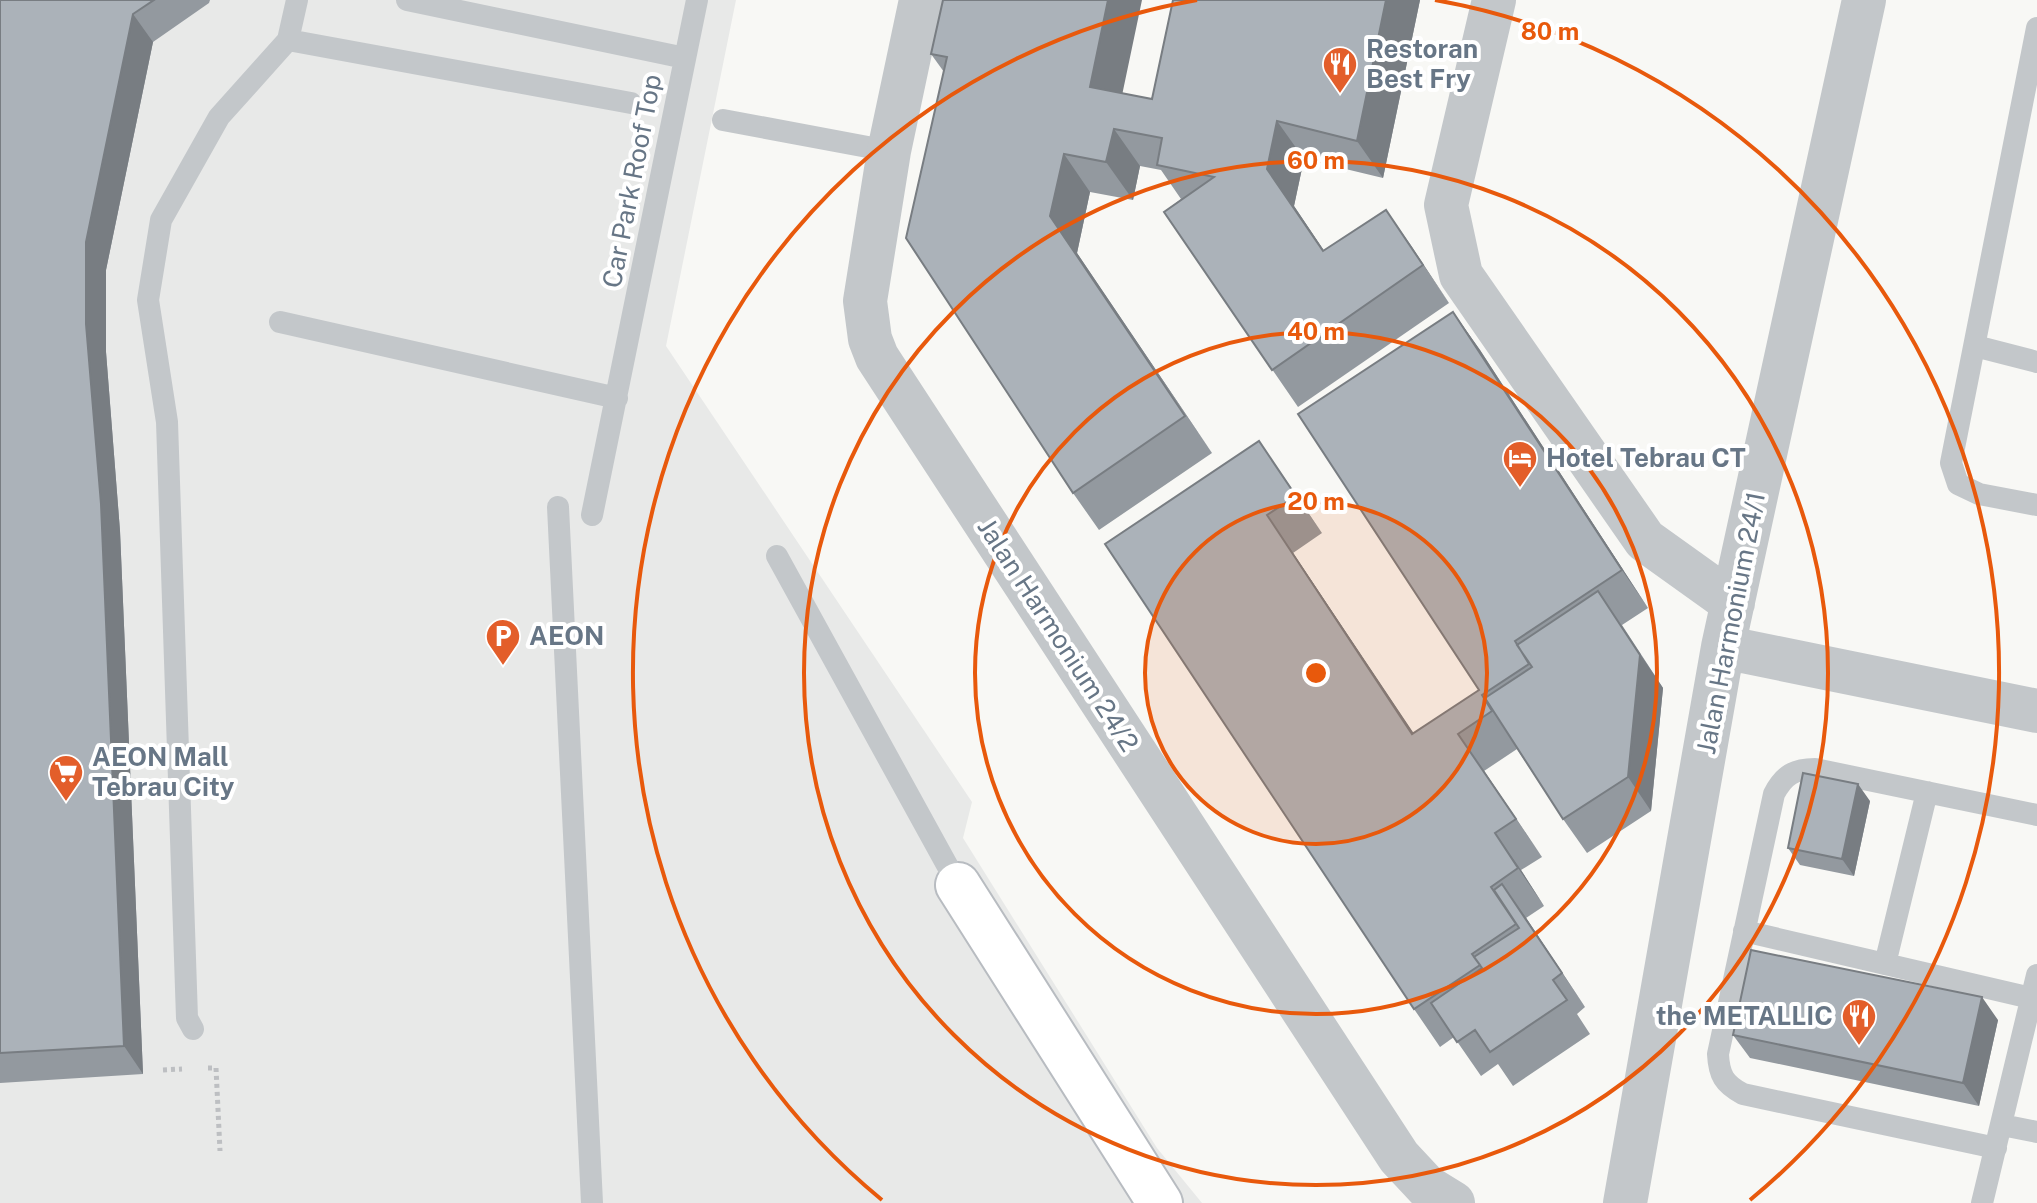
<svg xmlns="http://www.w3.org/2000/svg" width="2037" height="1203" viewBox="0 0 2037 1203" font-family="'Public Sans',sans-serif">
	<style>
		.built { fill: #e8e9e8 }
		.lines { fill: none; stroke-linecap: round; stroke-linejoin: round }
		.secondary-casing { stroke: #b8bcc1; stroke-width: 48 }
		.path { stroke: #bdbfc2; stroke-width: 5; stroke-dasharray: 4 4; stroke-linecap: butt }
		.service { stroke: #c3c7ca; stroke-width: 22 }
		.minor { stroke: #c3c7ca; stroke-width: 44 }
		.secondary { stroke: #fff; stroke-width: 44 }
		.wall { fill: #93999f }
		.shaded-wall { fill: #787d82 }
		.building { fill: #abb2b9; stroke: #787d82; stroke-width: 2 }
		.ring { fill: none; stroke: #e8590c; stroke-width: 4 }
		.labels { text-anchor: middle; stroke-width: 8; stroke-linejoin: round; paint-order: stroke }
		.poi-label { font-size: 26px; font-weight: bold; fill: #677686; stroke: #fff; text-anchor: start }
		.street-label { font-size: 26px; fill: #677686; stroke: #fff }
		.centre { fill: #e8590c; stroke: #fff; stroke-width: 4 }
		.ring-label { font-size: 24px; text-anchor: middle; font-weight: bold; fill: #e8590c; stroke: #fff; stroke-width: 8; stroke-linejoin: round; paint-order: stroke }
	</style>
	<rect width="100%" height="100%" fill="#f8f8f5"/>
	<path class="built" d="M0,0H736L666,346L972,802L963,838L1157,1148L1202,1203H0Z"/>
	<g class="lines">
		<g class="secondary-casing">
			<path id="secondary" d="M958,885L1160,1203"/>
		</g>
		<path class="path" d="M208,1068H216L220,1151
			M163,1070L182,1069"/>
		<path class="service" d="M407,0L685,58
			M2037,28L1951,463L1958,484L1979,494L2037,505
			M288,40L631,103
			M723,120L889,151
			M280,322L617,398
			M1975,346L2037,362
			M558,507L592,1203
			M592,515L697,0
			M777,556L958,885
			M1744,931L2031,998
			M1885,964L1927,792
			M193,1029L187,1018L167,422L148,300L161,220L219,117L288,40L297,0
			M2002,1125L2037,1132
			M1996,1148L1743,1094C1724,1084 1719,1075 1718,1054L1774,794C1784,775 1794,769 1815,769L2037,815
			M1982,1203L2037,975"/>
		<path class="minor" d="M921,0L889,151L865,301L870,339L877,357L1399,1157L1427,1187L1453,1203
			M1494,0L1446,205L1461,275L1645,540L1733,603
			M1723,647L2037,711
			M1625,1203L1723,647L1864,0"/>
		<use href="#secondary" class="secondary"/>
	</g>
	<path class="wall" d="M0,0H210L209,3L153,42L106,270V352L120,531L143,1074L0,1083Z
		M1173,0H1420L1383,178L1304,159L1294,206L1324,251L1386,210L1449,303L1298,407L1164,212L1181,199L1161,170L1140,166L1133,200L1090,192L1077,253L1212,453L1099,530L1073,493L944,72L931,54L1152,99Z
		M1453,312L1480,350L1648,608L1622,625L1663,688L1651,811L1587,853L1563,819L1517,749L1484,771L1542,857L1521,870L1544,906L1526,918L1585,1007L1577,1014L1590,1034L1513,1086L1498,1064L1481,1076L1454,1037L1440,1047L1414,1009L1105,544L1259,441L1322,533L1293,553L1413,733L1479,690Z
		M1870,801L1854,876L1800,865L1788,848Z
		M1998,1020L1979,1106L1750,1058L1733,1035Z"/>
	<path class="shaded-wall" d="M1108,0H1142L1116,124L1090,87Z
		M1386,0H1420L1383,178L1357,141Z
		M133,14L153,42L106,270V352L120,531L143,1074L124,1046L86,324V242Z
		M1277,121L1304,159L1294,206L1350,289L1267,169Z
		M1114,129L1140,166L1133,200L1106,162Z
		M1064,154L1090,192L1077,253L1212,453L1050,216Z
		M1386,210L1412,247L1449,303L1423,265Z
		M1453,312L1480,350L1648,608L1622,570Z
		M1259,441L1285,479L1322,533L1296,496Z
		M1267,515L1293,553L1439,771L1412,734Z
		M1598,591L1663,688L1651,811L1628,777Z
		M1458,734L1484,771L1542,857L1516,819Z
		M1858,784L1870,801L1854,876L1842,859Z
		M1495,833L1521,870L1544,906L1518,868Z
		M1502,884L1526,918L1585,1007L1562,973Z
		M1982,997L1998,1020L1979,1106L1963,1083Z"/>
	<path class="building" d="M0,0H154L133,14L86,242V324L101,504L124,1046L0,1053Z
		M943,0H1108L1090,87L1152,99L1173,0H1386L1357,141L1277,121L1267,169L1323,251L1386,210L1423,265L1272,370L1164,212L1214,177L1157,165L1162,138L1114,129L1106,162L1064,154L1050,216L1185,416L1073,493L906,238L947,57L931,54Z
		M1453,312L1622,570L1515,641L1529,664L1482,695L1492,711L1458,734L1516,819L1495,833L1518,868L1491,887L1516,924L1472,954L1480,965L1414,1009L1105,544L1259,441L1296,496L1267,515L1412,734L1479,690L1298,414Z
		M1598,591L1640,655L1628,777L1563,819L1485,698L1532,667L1517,645Z
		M1803,773L1858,784L1842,859L1788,848Z
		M1502,884L1562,973L1553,980L1567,1000L1490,1052L1475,1030L1457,1042L1431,1003L1482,968L1474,957L1519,928L1494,890Z
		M1751,950L1982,997L1963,1083L1733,1035Z"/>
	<circle cx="1316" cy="673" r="171" fill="#e8590c" fill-opacity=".12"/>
	<g class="ring">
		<circle cx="1316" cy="673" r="171"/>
		<circle cx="1316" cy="673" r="341"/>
		<circle cx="1316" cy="673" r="512"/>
		<path d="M882 1200A683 683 0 0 1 1197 0M1435 0A683 683 0 0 1 1750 1200"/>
	</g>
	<defs>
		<g id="restaurant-pin" transform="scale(1.8)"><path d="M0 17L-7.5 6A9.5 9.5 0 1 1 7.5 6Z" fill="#e35e2a" stroke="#fff"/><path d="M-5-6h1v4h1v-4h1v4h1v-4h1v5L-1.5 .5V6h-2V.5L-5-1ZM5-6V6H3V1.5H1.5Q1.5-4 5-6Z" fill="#fff"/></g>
		<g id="hotel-pin" transform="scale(1.8)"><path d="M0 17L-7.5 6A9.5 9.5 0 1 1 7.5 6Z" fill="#e35e2a" stroke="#fff"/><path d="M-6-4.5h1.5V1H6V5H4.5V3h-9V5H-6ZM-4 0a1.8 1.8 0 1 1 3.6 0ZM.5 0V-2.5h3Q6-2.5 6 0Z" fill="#fff"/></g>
		<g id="parking-pin" transform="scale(1.8)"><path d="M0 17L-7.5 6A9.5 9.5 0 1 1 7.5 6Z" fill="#e35e2a" stroke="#fff"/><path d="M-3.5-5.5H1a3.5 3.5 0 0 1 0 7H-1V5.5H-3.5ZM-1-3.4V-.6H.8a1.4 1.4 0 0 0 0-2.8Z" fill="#fff"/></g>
		<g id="supermarket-pin" transform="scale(1.8)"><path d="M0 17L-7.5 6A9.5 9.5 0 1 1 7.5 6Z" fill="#e35e2a" stroke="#fff"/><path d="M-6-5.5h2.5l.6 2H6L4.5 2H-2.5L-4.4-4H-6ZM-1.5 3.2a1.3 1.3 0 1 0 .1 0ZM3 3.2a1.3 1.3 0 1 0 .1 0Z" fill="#fff"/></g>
	</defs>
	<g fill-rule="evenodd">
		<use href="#restaurant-pin" x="1340" y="64"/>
		<use href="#hotel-pin" x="1520" y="458"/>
		<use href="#parking-pin" x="503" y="636"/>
		<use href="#supermarket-pin" x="66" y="772"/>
		<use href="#restaurant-pin" x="1859" y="1016"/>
	</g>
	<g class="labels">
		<g class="poi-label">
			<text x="1366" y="58">Restoran<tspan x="1366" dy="30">Best Fry</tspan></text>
			<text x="1546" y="467">Hotel Tebrau CT</text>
			<text x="529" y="645">AEON</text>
			<text x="92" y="766">AEON Mall<tspan x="92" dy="30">Tebrau City</tspan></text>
			<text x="1833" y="1025" text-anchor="end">the METALLIC</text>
		</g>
		<g class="street-label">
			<text transform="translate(632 181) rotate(-79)" y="9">Car Park Roof Top</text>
			<text transform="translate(1731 623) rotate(-79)" y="9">Jalan Harmonium 24/1</text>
			<text transform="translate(1058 635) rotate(57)" y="9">Jalan Harmonium 24/2</text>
		</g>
	</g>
	<circle cx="1316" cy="673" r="12" class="centre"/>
	<g class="ring-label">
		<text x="1550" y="40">80 m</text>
		<text x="1316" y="169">60 m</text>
		<text x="1316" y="340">40 m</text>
		<text x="1316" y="510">20 m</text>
	</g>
</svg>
